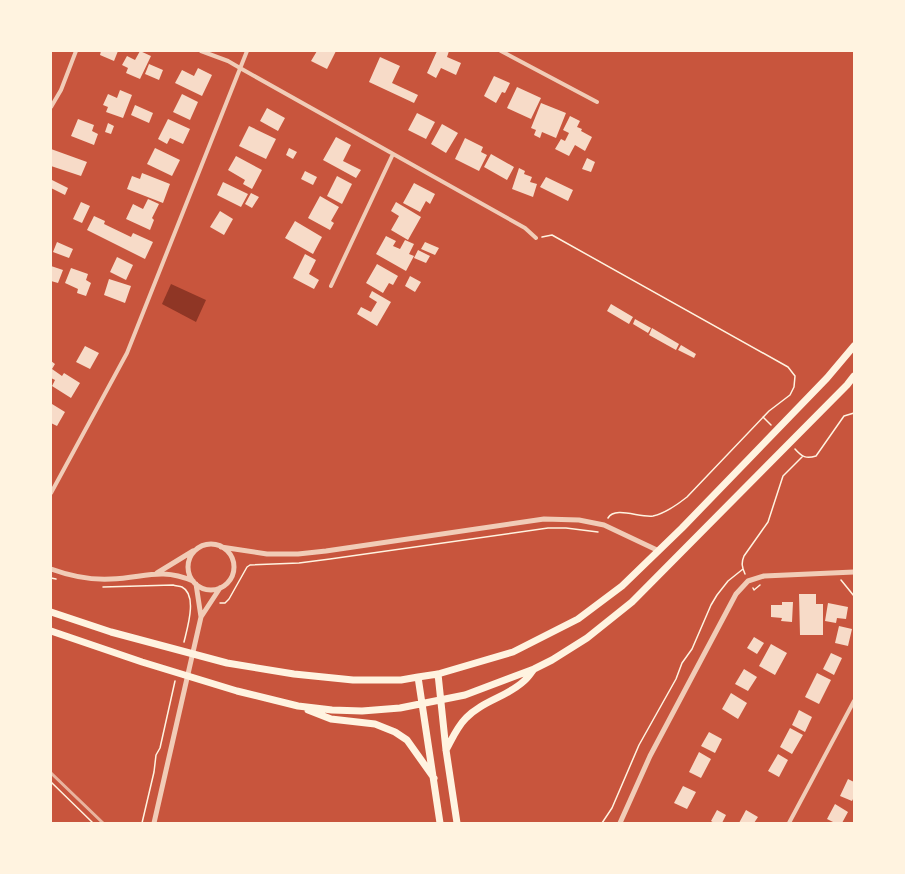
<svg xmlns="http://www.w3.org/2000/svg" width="905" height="874" viewBox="0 0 905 874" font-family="'IBM Plex Sans',sans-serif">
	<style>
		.water { fill: #8f3625 }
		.building { fill: #f7dbc8 }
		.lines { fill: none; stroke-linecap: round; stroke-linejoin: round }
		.path { stroke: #fff3e0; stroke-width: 1.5 }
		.minor { stroke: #f1ccb7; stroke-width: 4 }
		.tertiary { stroke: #f1ccb7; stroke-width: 5 }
		.trunk { stroke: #fff3e0; stroke-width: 7 }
		.rail { stroke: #e9b49f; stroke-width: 3 }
	</style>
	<rect width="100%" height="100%" fill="#c8553d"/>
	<path class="water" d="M171,284L206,300L196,322L162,304Z"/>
	<path class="building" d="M101,51H118L114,61L100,55Z
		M140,51L151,56L140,79L126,73L128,68L122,65L127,56L135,60Z
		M317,51H336L327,69L311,61Z
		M437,51H449L447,57L461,63L456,75L441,68L436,78L427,73Z
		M380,57L400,66L392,83L418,95L414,103L369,82Z
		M149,64L163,70L159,80L145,74Z
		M198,68L212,75L202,96L175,83L182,70L194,76Z
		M494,76L510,83L505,93L502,92L496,103L484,96Z
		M517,87L541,98L531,119L507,108Z
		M120,90L132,95L123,118L106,112L108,107L103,105L108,94L117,98Z
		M182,94L198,102L190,120L173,112Z
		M541,103L566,113L556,138L542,132L540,138L534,135L536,130L531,128Z
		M135,105L153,113L149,123L131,115Z
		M267,108L285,118L278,131L260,121Z
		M417,113L435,122L426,139L408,130Z
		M570,116L580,121L577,127L582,129L581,131L592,137L585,151L575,145L569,156L555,149L561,139L565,141L569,133L563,130Z
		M78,119L94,125L92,131L98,134L94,145L71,136Z
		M168,119L190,129L183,144L170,138L167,144L158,139Z
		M108,123L114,126L111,134L105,132Z
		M442,124L458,133L446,153L431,144Z
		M249,126L276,139L266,159L239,146Z
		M336,137L351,145L343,161L361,170L356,178L323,160Z
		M465,138L483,147L481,152L487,155L479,171L455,159Z
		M155,148L180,160L172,176L147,164Z
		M289,148L297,152L293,159L286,155Z
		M51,149L87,162L81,176L51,166Z
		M491,154L514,167L507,180L484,167Z
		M236,156L262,170L252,189L243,184L245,180L228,170Z
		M587,158L595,162L591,172L582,169Z
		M519,168L525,171L524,174L532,177L530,182L537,184L533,197L512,189Z
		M305,171L317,177L313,185L301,179Z
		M142,173L170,184L163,203L127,189L132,176L140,179Z
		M337,176L352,184L342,204L327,196Z
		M546,177L573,190L568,201L540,187Z
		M52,180L68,188L65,195L51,188Z
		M223,182L248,194L241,207L217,195Z
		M414,183L435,194L430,204L426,201L420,212L403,203Z
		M251,193L259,197L252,208L245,204Z
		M320,196L339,207L331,221L334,223L330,230L308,218Z
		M148,199L159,204L152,218L154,220L150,230L126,219L133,204L143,209Z
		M81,202L90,206L82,223L73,219Z
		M396,202L421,217L408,240L391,230L399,216L391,211Z
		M220,211L233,219L224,235L210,227Z
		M94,216L105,221L104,224L131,237L133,233L153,242L145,259L87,230Z
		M295,221L322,237L313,254L285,238Z
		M386,236L396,241L393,246L400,249L405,240L414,244L409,254L414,256L406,271L376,254Z
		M57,242L73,249L69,258L53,252Z
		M425,242L439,248L435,255L421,249Z
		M418,250L430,256L426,263L414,258Z
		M305,254L316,260L309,274L319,280L314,289L293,278Z
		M117,257L133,265L126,280L110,272Z
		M377,264L398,276L393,285L389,283L383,293L366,283Z
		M51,266L63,270L58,283L51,281Z
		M71,268L88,274L86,280L91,283L86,296L77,293L78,289L65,283Z
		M410,276L421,282L415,292L405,286Z
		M109,279L131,286L125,303L104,295Z
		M372,291L391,302L377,326L357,314L361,307L371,312L377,302L369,297Z
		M611,304L633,317L629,324L607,311Z
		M635,319L651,328L648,333L633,324Z
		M652,328L679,344L676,350L649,335Z
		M681,345L696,354L694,358L678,350Z
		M85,346L99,353L90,369L76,362Z
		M51,361L55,364L52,369L62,376L64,373L80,383L71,398L52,386L55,380L51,378Z
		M52,404L65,412L57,426L51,423Z
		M799,594H816V604H823V635H800Z
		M782,602H793L792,622L781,621L782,618L771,617V605H782Z
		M828,603L848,607L846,619L837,618L836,623L825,621Z
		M839,626L852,629L848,646L835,643Z
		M754,637L764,643L757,654L747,648Z
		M771,644L787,653L775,675L759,666Z
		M831,653L842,658L834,675L823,669Z
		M744,669L757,677L748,691L735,684Z
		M817,673L831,680L819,704L805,697Z
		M731,693L747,703L738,719L722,709Z
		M799,710L812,717L805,732L792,725Z
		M790,728L803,735L792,754L780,747Z
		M709,732L722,739L715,753L701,746Z
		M699,752L711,759L701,778L689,772Z
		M778,754L788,760L779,777L768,771Z
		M848,779L854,782V797L852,801L840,796Z
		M683,786L696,792L687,809L674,803Z
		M835,804L848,812L842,823H835L827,819Z
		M717,810L726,815L722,823H714L711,821Z
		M746,810L758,817L754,823H739Z"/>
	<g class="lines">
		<path class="path" d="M542,237L552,235L788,367L795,376L794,387L790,395L769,411L687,497C677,505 666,513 653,516C640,518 615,506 608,518
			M763,417L771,425
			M795,449C802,457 806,459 816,456L844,416L854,413
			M745,574C742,567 741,563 744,556L768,522L783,476L802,457
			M51,578L56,579
			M841,580L854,596
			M103,587L173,585C175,586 180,586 182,587C198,595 187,629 184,642
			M753,588L754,590L760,585
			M220,603H225L229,599L247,567L250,565L299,563L330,559L548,528H566L598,532
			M51,782L93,823
			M142,823L154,772L156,755L160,748L175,681
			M602,823L612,808L639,745L676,679L682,663L692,649L711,605L717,595L728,581L743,569"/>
		<path class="minor" d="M201,51L228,61L240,68L525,228L536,238
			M501,51L597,102
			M51,107L61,90L76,51
			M331,286L393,154
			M51,493L127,353L247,51
			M789,823L854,701"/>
		<path class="tertiary" d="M188 567a23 23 0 1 1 46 0a23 23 0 1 1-46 0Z
			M221,547L267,554H298L326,551L544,519L579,520L604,525L659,551
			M51,569C70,576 91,580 111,579C144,578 160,567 193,581
			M157,573L193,551
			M196,584L201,617
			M154,823L201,617L220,588
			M620,823L650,756L736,594L748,581L764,576L854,572"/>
		<path class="trunk" d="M51,612L111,632L227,663L294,674L353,680H401L418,677L438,674L513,652L578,619L622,586L682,528L827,378L854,346
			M51,631L142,662L237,691L298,706L332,710L362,711L400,708L465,695L534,669L552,660L587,638L632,602L847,385L854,376
			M438,674L446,750L457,823
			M418,677L440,823
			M308,710L331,719L375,724L395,732L407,740L434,778
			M446,750C452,739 457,727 466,718C482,701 507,697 524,681C528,678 531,673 534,669"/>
		<path class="rail" d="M51,773L103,823"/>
	</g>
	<rect width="905" height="874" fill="none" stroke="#fff3e0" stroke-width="104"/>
</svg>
